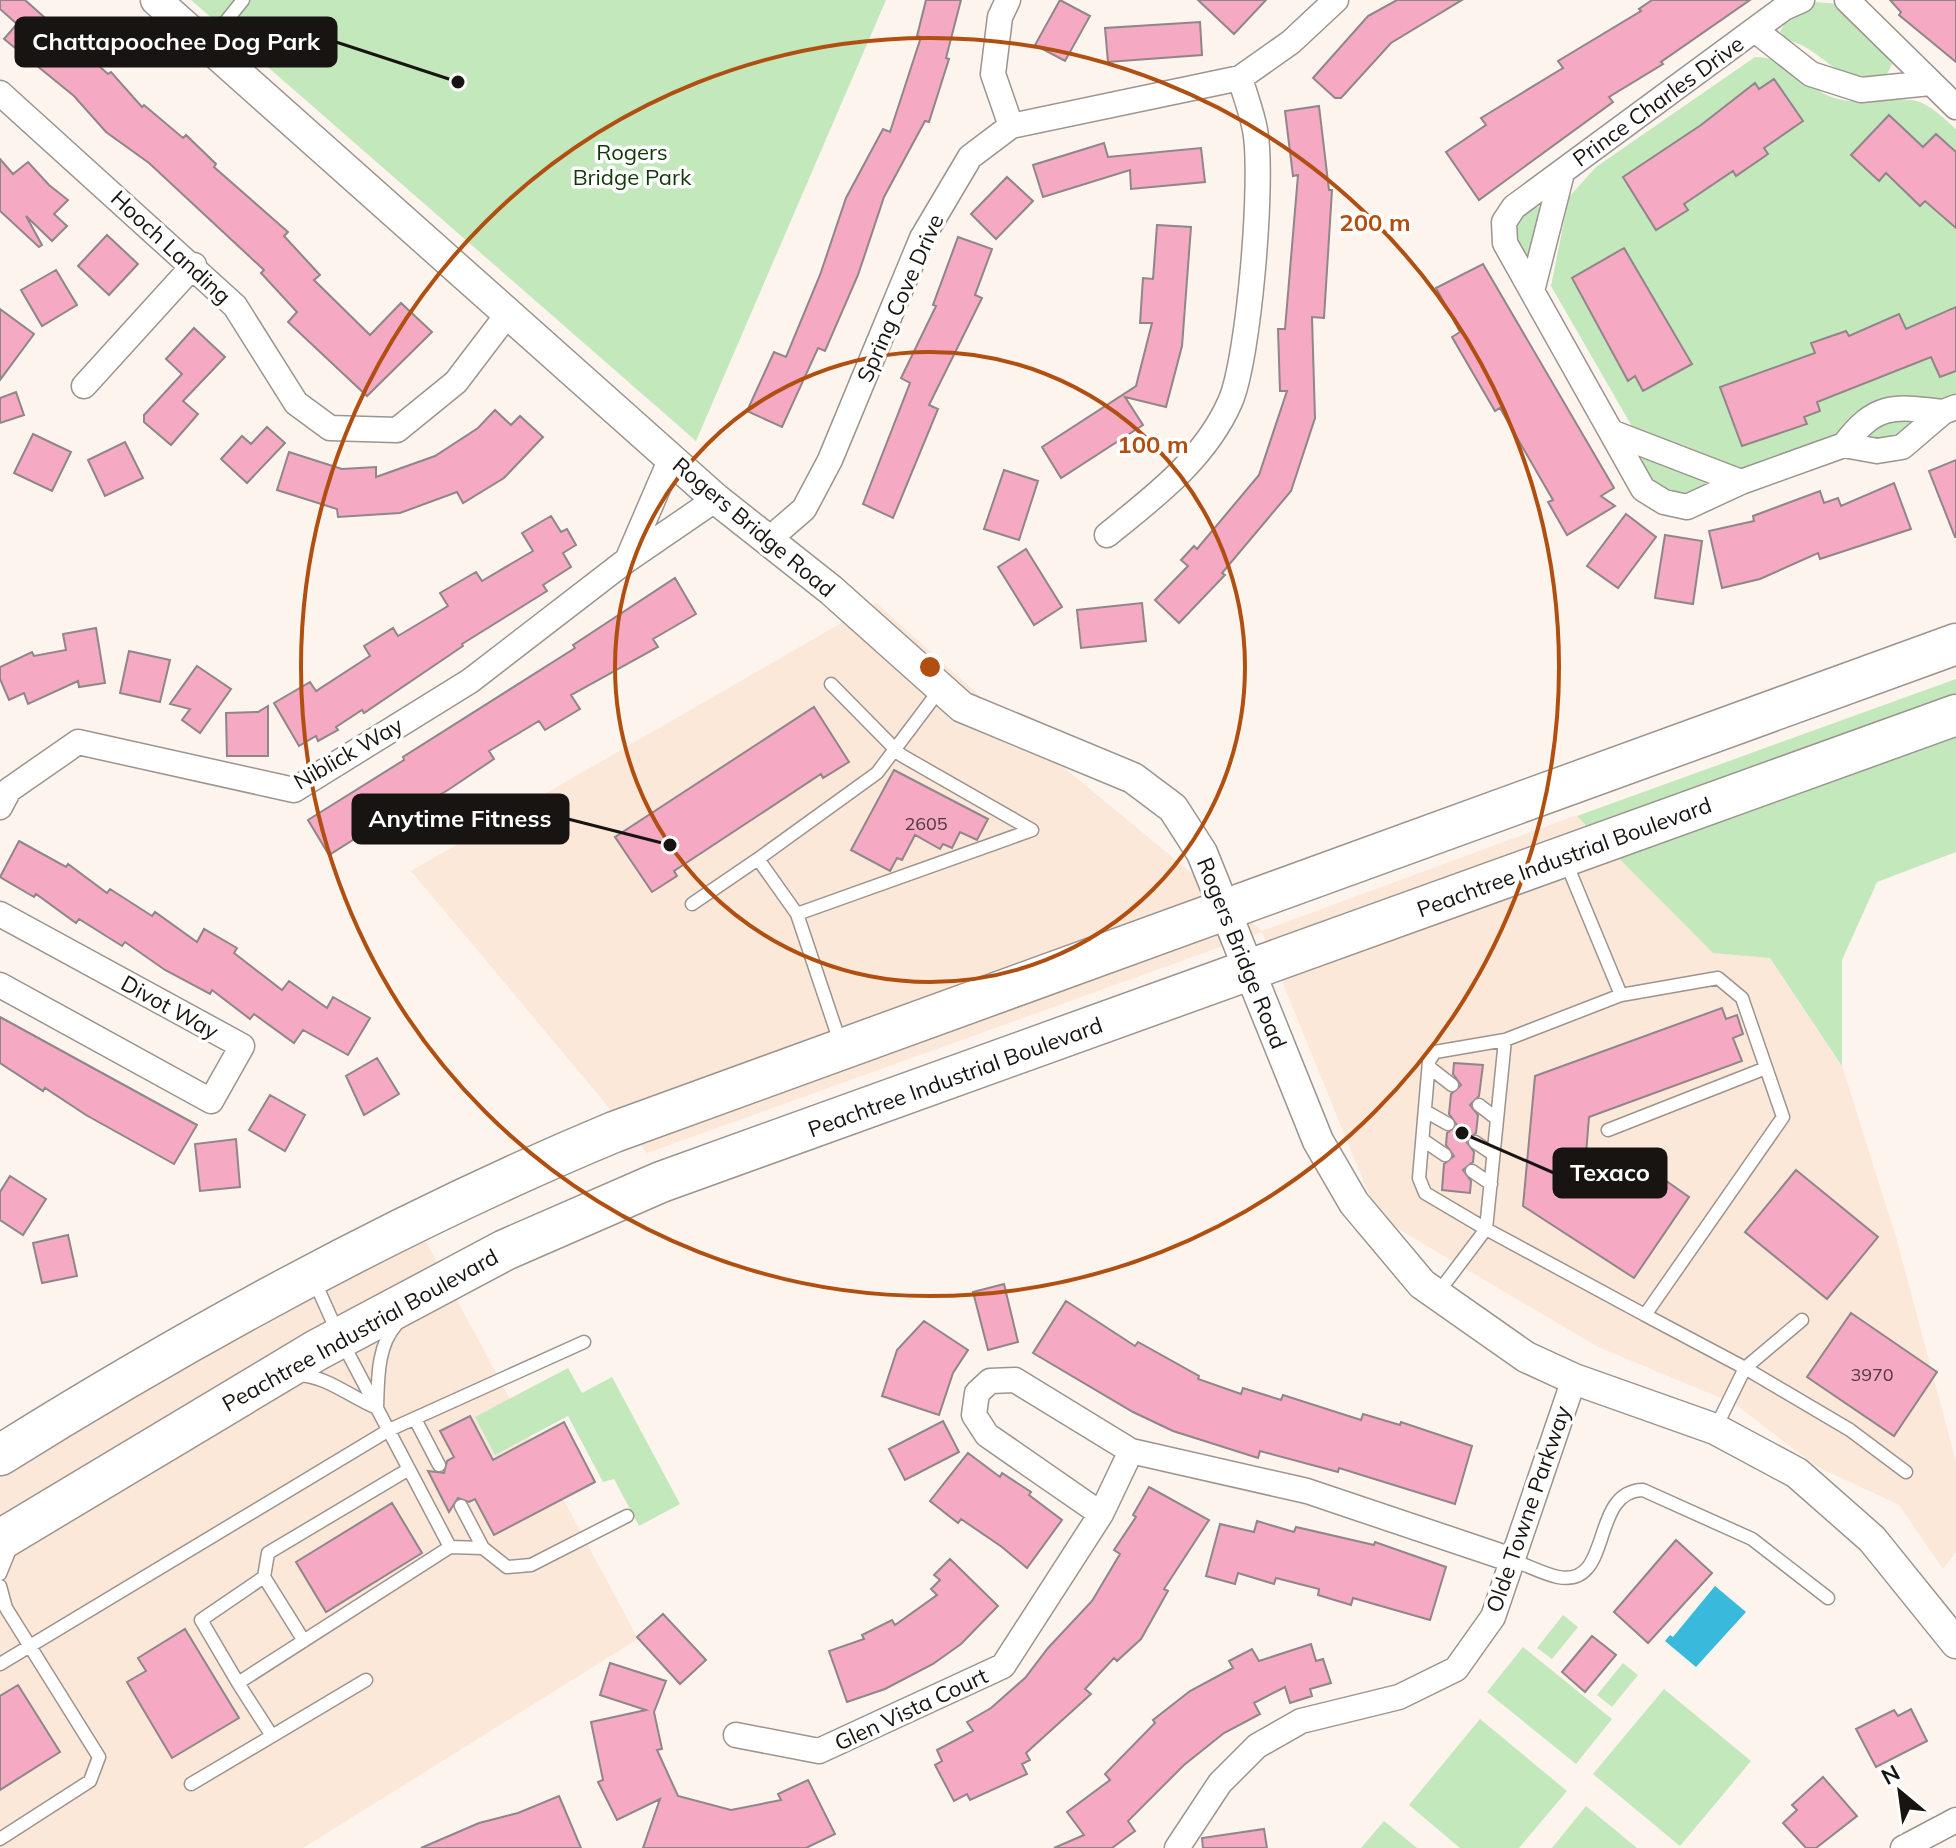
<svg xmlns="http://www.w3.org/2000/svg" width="1956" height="1848" viewBox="0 0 1956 1848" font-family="Mulish,sans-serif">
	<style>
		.commercial { fill: #fbe8d8 }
		.green { fill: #c2e8bc }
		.water { fill: #39b9db }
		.building { fill: #f5a9c3; stroke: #8f8689; stroke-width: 2 }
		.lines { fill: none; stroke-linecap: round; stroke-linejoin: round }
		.service-casing { stroke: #9c948e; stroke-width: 15 }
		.minor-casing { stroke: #9c948e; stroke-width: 27 }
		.tertiary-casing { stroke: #9c948e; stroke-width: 33 }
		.trunk-casing { stroke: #9c948e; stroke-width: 43 }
		.service { stroke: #fff; stroke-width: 12 }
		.minor { stroke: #fff; stroke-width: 24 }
		.tertiary { stroke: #fff; stroke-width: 30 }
		.trunk { stroke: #fff; stroke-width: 40 }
		.ring { fill: none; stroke: #b14f11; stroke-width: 4 }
		.labels { text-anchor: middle; stroke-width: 7; stroke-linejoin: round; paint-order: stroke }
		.number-label { font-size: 18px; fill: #4e393e }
		.street-label { font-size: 22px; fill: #171412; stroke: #fff }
		.park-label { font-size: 22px; fill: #103908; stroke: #fff }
		.centre { fill: #b14f11; stroke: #fff; stroke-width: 4 }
		.ring-label { font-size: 24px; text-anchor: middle; font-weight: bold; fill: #b14f11; stroke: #fff; stroke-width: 7; stroke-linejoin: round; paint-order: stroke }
		.leader { fill: none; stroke: #171412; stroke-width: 3 }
		.callout-dot { fill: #171412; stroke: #fff; stroke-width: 3 }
		.callout { fill: #171412; stroke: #171412; stroke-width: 3 }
		.callout-label { font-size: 24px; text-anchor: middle; font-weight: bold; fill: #fff }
	</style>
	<rect width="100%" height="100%" fill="#fdf4ee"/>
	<path class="commercial" d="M876,603L1010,723L1262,931L1577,815L1713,952L1770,958L1842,1066L1896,1237L1956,1462V1552L1943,1569L1899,1505L1816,1466L1735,1404L1598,1347L1378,1217L1262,932L647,1153L411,871Z
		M424,1238L638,1639L303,1848H0V1430Z"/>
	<path class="green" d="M191,0H886L696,441Z
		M1814,2L1839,4L1886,54L1892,64L1887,74C1829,85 1830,51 1785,39L1780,31L1789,17Z
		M1755,57C1796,58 1797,82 1829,96C1855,107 1883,97 1910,100C1928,101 1943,118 1956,129V393L1836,440L1738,473L1634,430L1551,286L1569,197L1596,167Z
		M1539,207L1544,212L1527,263L1512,235C1517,219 1521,210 1539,207Z
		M1908,417L1912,423L1896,441L1870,440L1867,433L1882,418Z
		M1647,457L1706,478L1711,485L1687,498L1656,492L1639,460Z
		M1956,679V852L1877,882L1842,960V1066L1770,958L1713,953L1577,816Z
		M568,1368L582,1393L612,1377L680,1504L639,1526L614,1479L603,1482L568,1416L495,1455L475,1417Z
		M1563,1615L1578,1627L1552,1659L1537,1648Z
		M1523,1647L1612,1719L1576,1764L1487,1692Z
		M1623,1663L1638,1675L1612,1707L1597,1695Z
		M1664,1689L1751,1761L1680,1846L1593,1774Z
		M1480,1719L1567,1791L1519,1848H1460L1409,1805Z
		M1586,1806L1637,1848H1552Z
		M1384,1821L1417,1848H1361Z"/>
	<path class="water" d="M1715,1586L1746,1612L1696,1667L1665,1641L1670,1635L1673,1637Z"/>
	<path class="building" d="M0,0H25L108,74L111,72L142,107L144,105L183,138L186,135L216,164L214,167L288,232L284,236L320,275L314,280L370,335L401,303L432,332L367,396L288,322L297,312L261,273L264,270L149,163L106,132L74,96L4,39L17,24L0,9Z
		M926,0H961L946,58L949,59L929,122L925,121L884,197L858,275L825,351L818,348L782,427L747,411L774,352L786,357L820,275L846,198L883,129L890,132L921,37L917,36Z
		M1060,0L1090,16L1065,61L1035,45Z
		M1198,0H1266L1234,34Z
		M1397,0H1462L1391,43L1341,98H1335L1313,78L1368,16Z
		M1652,0H1750L1661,62L1663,64L1609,97L1613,102L1479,200L1446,152L1486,125L1481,118L1563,68L1558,61L1641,11L1639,9Z
		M1890,0H1956V62L1899,15L1901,12Z
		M1200,22L1202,55L1108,62L1105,28Z
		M1774,79L1803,121L1764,148L1768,154L1736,176L1733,171L1684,204L1688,210L1656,230L1623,177L1701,125L1755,83L1759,89Z
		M1319,106L1329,190H1332L1324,318L1312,317L1315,418L1291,491L1222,573L1225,575L1179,623L1155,600L1188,566L1181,560L1194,546L1197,549L1259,475L1287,391H1280L1278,329H1285L1298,175L1293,176L1285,111Z
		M1889,115L1923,147L1936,134L1956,152V228L1925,201L1920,206L1886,173L1879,181L1851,155Z
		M1104,143L1108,157L1201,148L1205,182L1131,189L1130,170L1043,197L1033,165Z
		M0,159L13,174L28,162L49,185L68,200L54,214L67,226L52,241L26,216L42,245L39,247L0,211Z
		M1007,177L1033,201L996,239L971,214Z
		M1157,225L1191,227L1182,346L1166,407L1125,397L1143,425L1061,478L1042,447L1136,386L1152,323H1140L1143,278L1153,279Z
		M107,235L138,264L109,295L78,266Z
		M958,237L992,249L975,295L982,298L929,405L938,409L893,518L863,504L910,383L901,378L936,306L933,305Z
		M1624,248L1692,364L1643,391L1635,376L1628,381L1572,278Z
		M1483,264L1614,488L1601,496L1615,506L1567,535L1548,502L1553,500L1500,408L1495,411L1452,337L1460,332L1436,288Z
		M56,270L77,305L42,326L21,290Z
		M1956,307V371L1940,377L1931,357L1817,402L1820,411L1804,417L1807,424L1742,446L1720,387L1815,353L1811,343L1846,331L1849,336L1899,314L1906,329Z
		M0,309L34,334L0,380Z
		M194,328L225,357L183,401L198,414L171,445L144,422V415L182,374L166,359Z
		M16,392L24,415L0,423V398Z
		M495,410L511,425L520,416L543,437L504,478L463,503L457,492L400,513L338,517L337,509L277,490L289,452L342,469L376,467V477L435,456L478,428Z
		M267,427L285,443L247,483L221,459L242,436L251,444Z
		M33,434L71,452L52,491L14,473Z
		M125,442L143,478L105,496L88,460Z
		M1956,460V537H1955L1929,471Z
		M1004,470L1038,481L1019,540L984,529Z
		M1894,483L1911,529L1820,559L1818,553L1760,579L1722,588L1709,531L1754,521L1753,516L1820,491L1824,503L1838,498L1841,506Z
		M1626,514L1656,537L1618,588L1587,566Z
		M551,516L561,532L567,529L576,545L563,553L571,567L543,585L547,591L462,644L463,646L364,713L362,710L336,727L338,730L318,741L316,736L299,746L274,703L310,682L316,691L370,656L364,646L393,628L398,636L448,606L440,593L476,572L482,581L533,551L522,533Z
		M1665,535L1702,541L1693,604L1655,598Z
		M1026,549L1062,607L1034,625L998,567Z
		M675,578L696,614L653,639L658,647L571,695L580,709L545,730L539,721L489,751L494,759L448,790L417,808L413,802L329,855L308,820L404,760L403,757L575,648L573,645Z
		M1142,603L1146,641L1081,648L1077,610Z
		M96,628L105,683L79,687L78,681L28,704L24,693L9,700L0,679V667L32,652L34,656L66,650L63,634Z
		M129,651L170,660L160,702L120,693Z
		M197,666L231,689L200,733L182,720L190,709L170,704Z
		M268,706V756H227L226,713L258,712Z
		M814,707L849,762L823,778L821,774L674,871L677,876L652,892L615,837Z
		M894,770L988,819L977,840L960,832L952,848L943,844L940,849L915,835L902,860L897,858L890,871L851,850Z
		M19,841L66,867L68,864L107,893L110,889L152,916L155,912L197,942L204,929L237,948L234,953L282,990L289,981L327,1008L333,997L370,1018L348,1055L303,1030L294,1043L254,1014L250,1019L212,990L210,994L165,970L125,942L122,946L79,919L76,923L36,894L34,897L0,877Z
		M1722,1008L1726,1019L1737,1015L1743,1034L1733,1038L1742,1061L1589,1117L1584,1179L1605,1193L1632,1157L1689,1197L1634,1278L1523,1206L1535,1076Z
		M0,1017L197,1125L174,1164L86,1115L45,1088L43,1091L0,1063Z
		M377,1058L399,1094L364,1115L346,1076Z
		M1454,1063L1483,1065L1479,1096L1470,1105L1478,1115L1476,1133L1466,1141L1474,1152L1473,1162L1463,1170L1471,1181L1470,1193L1442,1190L1444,1164L1454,1156L1446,1145L1447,1133L1457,1125L1449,1114L1451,1094L1461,1085L1453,1074Z
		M270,1095L305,1115L285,1151L249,1130Z
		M236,1139L240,1187L200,1191L195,1144Z
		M1796,1170L1878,1237L1827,1299L1745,1232Z
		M10,1176L46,1199L23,1235L0,1220V1192Z
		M68,1235L77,1276L42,1283L33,1243Z
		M1004,1284L1018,1342L988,1350L973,1292Z
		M1066,1301L1135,1346L1138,1342L1199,1376L1198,1379L1241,1394L1243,1388L1281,1400L1283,1395L1361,1420L1363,1414L1400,1425L1401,1422L1472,1446L1455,1504L1339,1468L1338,1472L1260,1451L1258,1458L1173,1431L1133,1412L1033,1353Z
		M1851,1313L1937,1372L1894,1436L1807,1377Z
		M924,1321L968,1350L953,1373L939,1415L882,1396L897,1350Z
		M470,1416L493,1460L564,1422L595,1482L494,1535L475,1499L469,1502L458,1498L449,1512L428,1471L444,1473L447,1461L454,1457L440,1431Z
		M943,1421L959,1452L905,1480L889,1449Z
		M968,1453L1000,1477L1002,1473L1031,1492L1029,1495L1062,1520L1027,1568L1002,1547L961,1519L958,1523L930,1501Z
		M1149,1487L1209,1520L1164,1589L1168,1591L1141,1639L1117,1661L1114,1658L1085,1689L1091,1694L1026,1753L1030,1760L1022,1764L1027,1774L970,1800L967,1794L954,1801L935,1765L942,1761L937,1750L973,1731L967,1722L991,1708L1025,1678L1048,1648L1092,1601L1120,1554L1114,1550L1136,1517L1133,1515Z
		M392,1503L422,1553L326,1612L296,1562Z
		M1257,1521L1294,1532L1296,1527L1374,1545L1375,1542L1446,1567L1430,1620L1353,1598L1351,1605L1318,1595L1319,1589L1276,1578L1274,1584L1238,1573L1235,1584L1206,1576L1220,1524L1254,1532Z
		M1676,1540L1712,1573L1648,1643L1614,1612Z
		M950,1559L998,1606L961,1644L933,1664L885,1689L847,1702L829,1651L864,1639L862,1635L892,1620L895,1625L937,1595L931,1589L940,1580L934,1575Z
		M663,1614L706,1660L680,1684L637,1637Z
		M185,1629L239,1718L172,1758L127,1682L146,1671L138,1658Z
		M1592,1636L1616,1655L1585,1692L1562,1672Z
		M1311,1644L1316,1661L1323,1659L1331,1683L1310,1689L1312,1696L1290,1703L1285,1687L1254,1703L1260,1714L1224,1733L1184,1765L1128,1821L1135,1831L1112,1848H1054L1084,1835L1067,1812L1110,1780L1105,1774L1155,1723L1153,1720L1190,1691L1233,1668L1229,1661L1252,1649L1259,1661Z
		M610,1663L666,1681L654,1712L662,1749L657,1750L678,1796L731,1810L781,1800L778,1794L808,1780L835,1834L806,1848H643L660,1799L617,1820L598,1782L603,1780L591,1722L646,1710L600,1695Z
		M18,1685L60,1752L0,1790V1696Z
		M1911,1709L1927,1741L1876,1767L1856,1729L1894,1710L1898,1716Z
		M1823,1777L1857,1816L1816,1848H1806L1783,1823L1797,1810L1792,1805Z
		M559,1796L581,1848H421L479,1823L518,1813Z
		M1264,1829L1267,1848H1203L1202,1838Z"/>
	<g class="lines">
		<g class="service-casing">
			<path id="service" d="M207,45L243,0
				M831,684L901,755L1032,830L797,914L841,1045
				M1565,860L1621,995L1718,978L1742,998L1783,1117L1645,1315L1745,1368L1715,1429
				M692,904L758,859
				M797,914L758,859L877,773L941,688
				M1505,1040L1486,1229L1645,1315
				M1429,1067L1452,1085
				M1479,1105L1497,1119
				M1425,1111L1448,1124
				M1608,1130L1766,1068
				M1423,1140L1445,1155
				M1475,1142L1493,1154
				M1472,1171L1491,1184
				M1437,1294L1486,1229L1425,1193L1419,1178L1429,1061L1435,1052L1505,1040L1621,995
				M1802,1320L1745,1368L1850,1430L1906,1472
				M298,1375C327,1376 350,1397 377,1408C378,1380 377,1346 396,1325
				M415,1419L439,1465
				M461,1506L483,1548
				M450,1547L483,1548L507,1567L531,1565L627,1516
				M1512,1560C1527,1565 1543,1574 1558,1577C1614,1588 1589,1491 1643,1490L1752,1539L1828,1598
				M0,1574L11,1547
				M264,1577L268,1553L409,1469
				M0,1586L6,1608L99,1757L90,1781L0,1839
				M304,1641L264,1577L201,1620L238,1683L450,1547L340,1338L314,1280
				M0,1664L389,1430L584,1342
				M272,1736L366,1680
				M191,1784L272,1736L238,1683"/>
		</g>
		<g class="minor-casing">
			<path id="minor" d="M1008,0L1000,17L993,74L1011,126
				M1802,0L1784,8L1514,207L1504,222L1505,243L1643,489L1664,502L1687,507L1741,482L1844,445L1877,451L1902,447L1943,412L1956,407
				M1847,0L1956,107
				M1755,30L1811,74L1861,90L1930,83
				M0,93L235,306L296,403L330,428L397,430L456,382L507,315
				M1532,291L1562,173
				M84,386L194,265
				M1611,432L1741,482
				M1844,445C1876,403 1893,406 1943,412
				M1107,535C1154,497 1205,459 1230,402C1249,360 1264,177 1255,130C1252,113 1245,95 1240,78
				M767,541L804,509L830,460L922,238L970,157L1011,126L1240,78L1291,42L1336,0
				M628,558L671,458
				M0,807L9,790L78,742L294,790L470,681L627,560L716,499
				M0,914L242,1046L211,1101L0,985
				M1101,1514L987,1435L974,1415L977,1393L990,1381L1015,1380L1131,1451
				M736,1735L819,1751L1003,1666L1101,1514L1131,1451L1307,1491L1512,1560
				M1177,1848L1220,1783L1257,1746L1301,1721L1399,1697L1456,1669L1493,1617L1574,1379
				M1903,1848L1956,1820"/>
		</g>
		<g class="tertiary-casing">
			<path id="tertiary" d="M156,0L716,499L831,590L962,707L1133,778L1173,808L1202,853L1318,1141L1354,1203L1422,1284L1526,1357L1574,1379L1715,1429L1797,1473L1872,1539L1956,1643"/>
		</g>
		<g class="trunk-casing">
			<path id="trunk" d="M0,1455C197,1332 400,1221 614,1132L1956,644
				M0,1540L317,1350L505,1250L661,1182L1956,715"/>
		</g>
		<use href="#service" class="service"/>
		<use href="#minor" class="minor"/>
		<use href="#tertiary" class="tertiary"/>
		<use href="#trunk" class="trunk"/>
	</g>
	<g class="ring">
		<circle cx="930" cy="667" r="315"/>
		<circle cx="930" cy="667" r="629"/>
	</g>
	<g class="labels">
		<g class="number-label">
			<text x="926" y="830">2605</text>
			<text x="1872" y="1381">3970</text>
		</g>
		<g class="street-label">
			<text transform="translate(1658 101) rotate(-36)" y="8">Prince Charles Drive</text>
			<text transform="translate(171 247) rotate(43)" y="8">Hooch Landing</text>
			<text transform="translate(900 298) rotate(-66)" y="8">Spring Cove Drive</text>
			<text transform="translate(754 527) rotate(40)" y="8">Rogers Bridge Road</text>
			<text transform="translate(348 753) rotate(-30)" y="8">Niblick Way</text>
			<text transform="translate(1564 857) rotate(-20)" y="8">Peachtree Industrial Boulevard</text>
			<text transform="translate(1242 953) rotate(68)" y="8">Rogers Bridge Road</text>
			<text transform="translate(170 1007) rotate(29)" y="8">Divot Way</text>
			<text transform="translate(955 1077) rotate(-20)" y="8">Peachtree Industrial Boulevard</text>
			<text transform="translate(360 1330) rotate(-29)" y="8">Peachtree Industrial Boulevard</text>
			<text transform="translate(1528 1509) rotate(-71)" y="8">Olde Towne Parkway</text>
			<text transform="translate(911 1709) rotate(-25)" y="8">Glen Vista Court</text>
		</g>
		<g class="park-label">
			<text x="632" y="160">Rogers<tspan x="632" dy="25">Bridge Park</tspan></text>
		</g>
	</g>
	<circle cx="930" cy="667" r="12" class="centre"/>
	<g class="ring-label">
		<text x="1375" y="231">200 m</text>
		<text x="1153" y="453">100 m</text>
	</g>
	<path class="leader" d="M458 82L336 42M670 845L568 819M1462 1133L1554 1173"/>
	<g class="callout-dot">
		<circle cx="458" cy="82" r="8"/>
		<circle cx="670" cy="845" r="8"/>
		<circle cx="1462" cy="1133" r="8"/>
	</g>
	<g class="callout">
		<rect x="16" y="18" width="320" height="48" rx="8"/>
		<rect x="353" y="795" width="215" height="48" rx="8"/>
		<rect x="1554" y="1149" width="112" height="48" rx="8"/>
	</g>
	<g class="callout-label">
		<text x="176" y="50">Chattapoochee Dog Park</text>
		<text x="460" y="827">Anytime Fitness</text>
		<text x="1610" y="1181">Texaco</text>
	</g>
	<g transform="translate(1900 1792) rotate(331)" stroke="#ffffff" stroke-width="6" paint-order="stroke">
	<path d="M0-6L14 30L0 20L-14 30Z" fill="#171412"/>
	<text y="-12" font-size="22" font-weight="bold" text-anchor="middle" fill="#171412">N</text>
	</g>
</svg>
